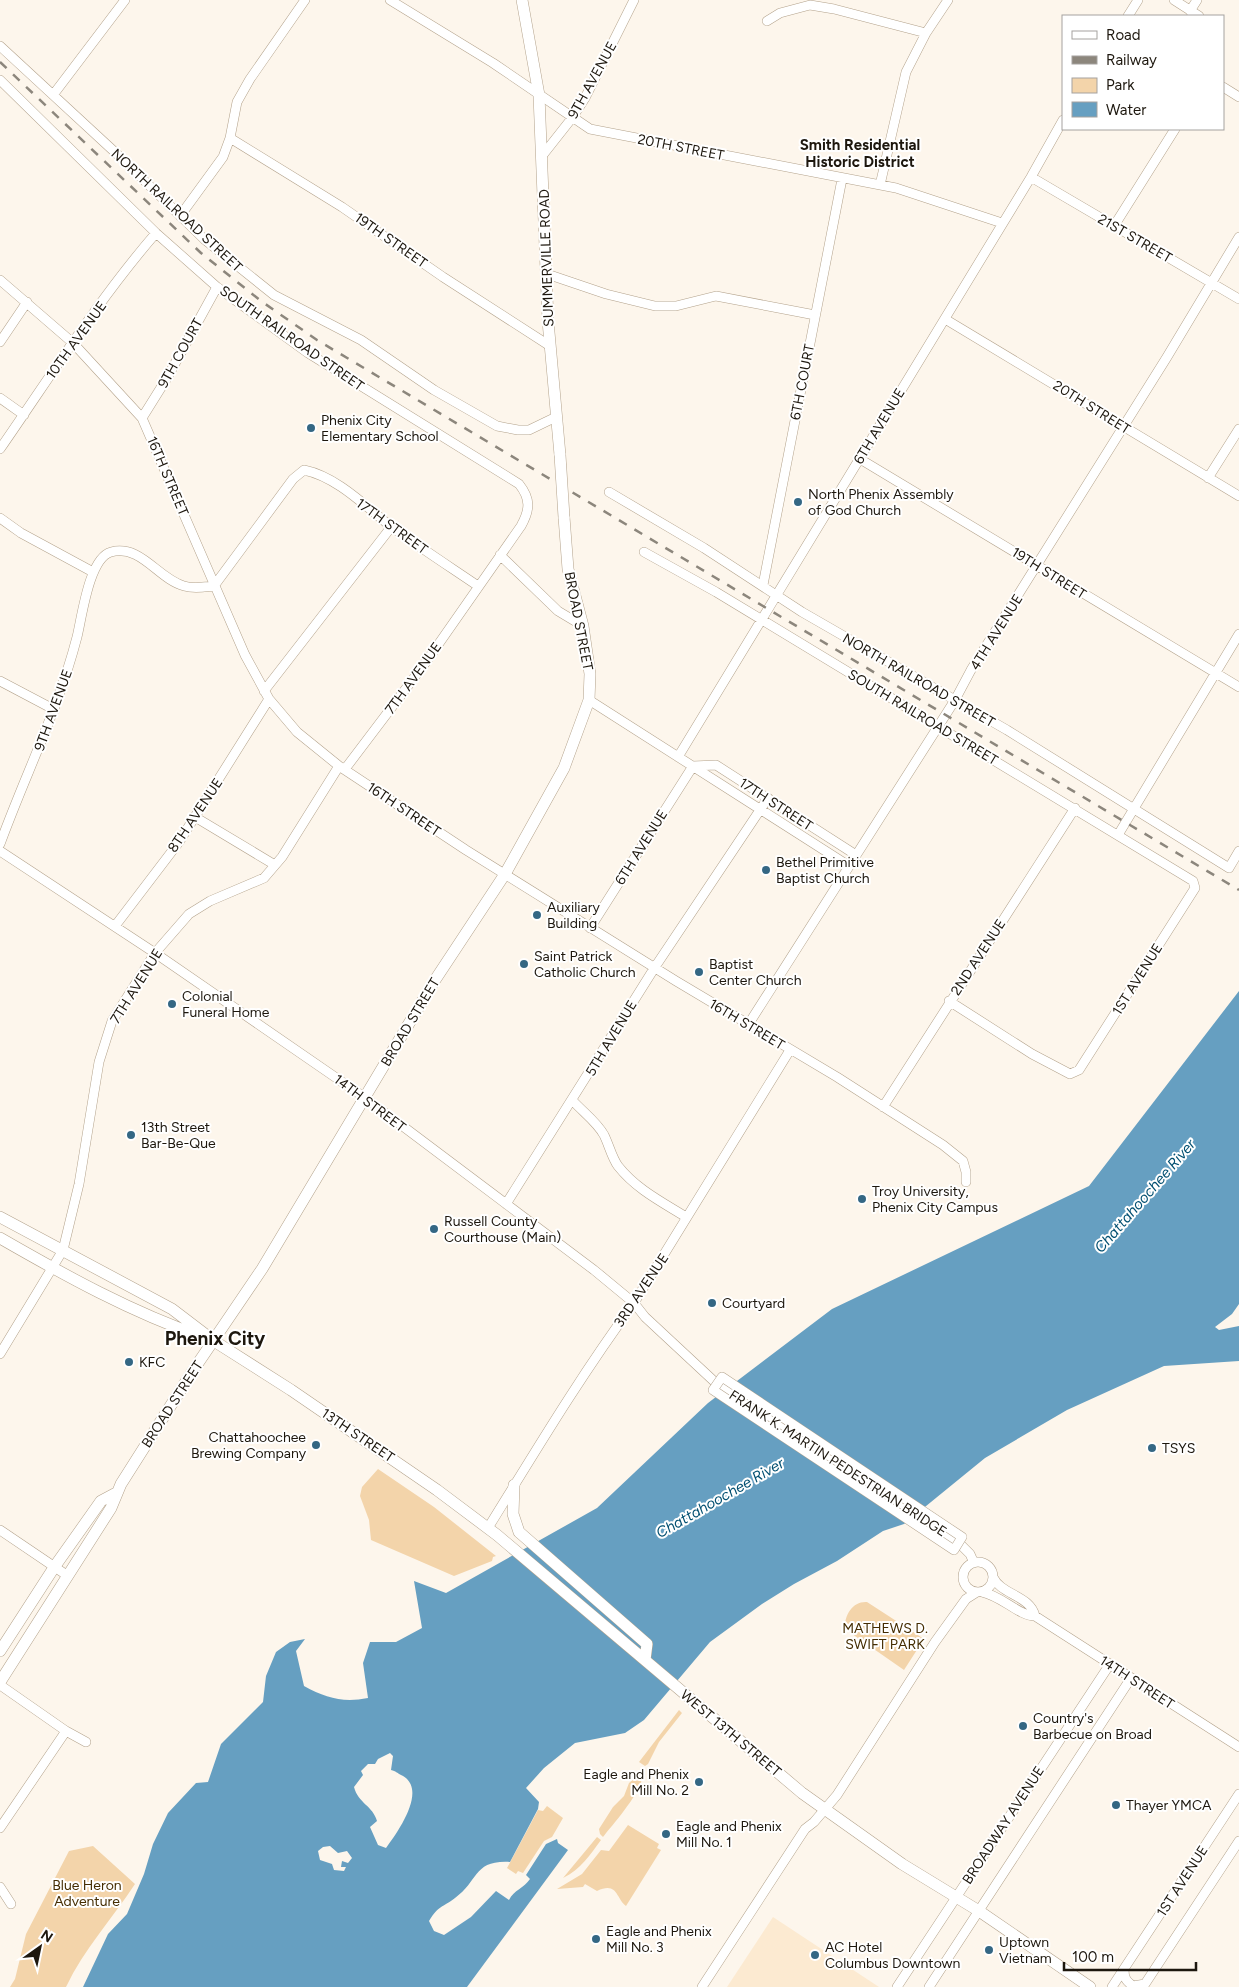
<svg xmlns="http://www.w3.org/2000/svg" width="1239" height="1987" viewBox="0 0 1239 1987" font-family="Figtree,sans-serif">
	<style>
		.built { fill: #fcead1 }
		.green { fill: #f3d4aa }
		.water { fill: #669fc1; fill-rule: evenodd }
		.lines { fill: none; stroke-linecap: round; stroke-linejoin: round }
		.minor-casing { stroke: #b3a28b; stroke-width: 10 }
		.major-casing { stroke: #b3a28b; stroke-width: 12 }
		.minor { stroke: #fff; stroke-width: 9 }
		.major { stroke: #fff; stroke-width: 11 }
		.rail { stroke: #8c867c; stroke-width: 2.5; stroke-dasharray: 9 9; stroke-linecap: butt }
		.minor-bridge-casing { stroke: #b3a28b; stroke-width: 10; stroke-linecap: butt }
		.major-bridge-casing { stroke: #b3a28b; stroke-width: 12; stroke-linecap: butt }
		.minor-bridge { stroke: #fff; stroke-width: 9 }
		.major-bridge { stroke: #fff; stroke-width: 11 }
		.poi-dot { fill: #346784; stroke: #fff; stroke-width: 2 }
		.labels { text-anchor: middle; stroke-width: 4; stroke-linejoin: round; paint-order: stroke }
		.street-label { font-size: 14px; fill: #1d170e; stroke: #fff }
		.poi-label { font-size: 14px; fill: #1d170e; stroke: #fff; text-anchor: start }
		.park-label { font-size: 14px; fill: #452d02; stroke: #fff }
		.neighbourhood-label { font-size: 15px; font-weight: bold; fill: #1d170e; stroke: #fff }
		.water-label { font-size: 15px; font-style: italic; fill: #035072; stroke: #fff }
		.district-label { font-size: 19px; font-weight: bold; fill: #1d170e; stroke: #fff }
	</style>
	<rect width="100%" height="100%" fill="#fdf6ec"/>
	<path class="built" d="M773,1917L879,1987H727Z"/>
	<path class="green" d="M378,1469L434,1507L496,1556L493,1557L492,1561L454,1576L371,1540L369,1520L360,1496L362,1487Z
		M867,1602L924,1639L904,1670L845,1629C844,1616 852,1601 867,1602Z
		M679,1710L682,1713L659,1742L648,1764L645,1766L639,1762Z
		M642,1772C646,1788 613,1824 603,1837L600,1834L599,1829L613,1807L624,1796L629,1783Z
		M547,1806L563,1818L552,1837L544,1841L523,1873L518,1871L516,1874L507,1868L538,1810L543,1811Z
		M628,1825L659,1844L657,1848L661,1850L626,1906C616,1899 618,1881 597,1891L585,1884L583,1887L557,1889L582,1874L601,1850L609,1851Z
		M597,1837L601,1840C590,1855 581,1869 563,1878Z
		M93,1846L135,1884C112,1919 84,1949 66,1987H10L15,1979L26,1934L69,1851Z"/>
	<path class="water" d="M1239,991V1304L1232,1314L1215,1327L1219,1330L1239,1326V1361L1164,1366L1067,1410L985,1458L904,1524L883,1531L837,1561L794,1584L762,1604L710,1642L644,1720L625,1733L575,1743L544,1768L526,1788L539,1802L538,1809L510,1862C473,1860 479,1881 455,1898C442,1908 439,1905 429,1921L434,1931L444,1935L471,1917L496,1891L509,1900C514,1890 524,1888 530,1879L526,1875L546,1844L557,1839L558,1843L568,1850L467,1987H83L108,1934L127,1914L144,1874L153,1844L168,1813L196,1783L208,1782L221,1744L263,1702L266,1676L276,1652L290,1642L305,1639L296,1651L304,1686C326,1698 343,1703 368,1698L363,1663L370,1642H396L422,1628L414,1581L446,1593L597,1508L708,1403L832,1309L1089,1186ZM390,1753L393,1756L391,1770C396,1771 397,1773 401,1775C429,1788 398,1832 386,1848L378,1845L370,1827L377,1821C373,1806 358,1803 354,1787L363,1775L361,1771L368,1764H375L378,1759ZM330,1846L338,1853L347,1851L352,1858L348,1863L342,1861L341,1867H346L344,1871L334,1870L332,1864L320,1860L318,1851L323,1847Z"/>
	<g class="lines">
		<g class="minor-casing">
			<path id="minor" d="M390,0L493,63L590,129L896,188L1002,223
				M1174,0L1199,16
				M1190,11L1197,0
				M1128,16L1138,0
				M767,21L780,13L810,5L834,9L926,33
				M0,46L118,155L204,239L274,295L361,340L434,390L497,426L518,430H529L556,417
				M0,80L156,233L217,287L308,353L519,484C531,499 530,510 521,526L426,662L345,769
				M1223,87L1239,97
				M53,95L125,0
				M230,138L342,207L443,277L550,346
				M542,156L572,118L585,98L634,0
				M1031,177L1239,299
				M880,185L906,72L926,33L948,0
				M180,216L223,157L230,138L237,102L250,79L305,0
				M1114,226L1175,129
				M547,274L606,294L655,306H676L716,296L815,315
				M0,280L73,343L142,418L245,655L269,699L297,732L339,766L466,850L676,981L837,1077L943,1145L963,1161L966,1172V1182
				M945,319L1239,496
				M0,342L27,302
				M0,398L24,415
				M142,418L167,378L217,287
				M0,449C50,377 98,300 156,233
				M860,459L1239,687
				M1208,478L1239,429
				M609,492L704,548L802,612L1007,730L1229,868L1239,851
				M0,518L21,533L93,572
				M644,552L716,592L1193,881L1195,888L1079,1070L1070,1074L1032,1054L949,1001
				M500,555L558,611L583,626
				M763,585L842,179
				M0,681L55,710
				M264,691L392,526
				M589,700L849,866
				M678,757L1031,177L1063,120
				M693,766L716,765L856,855
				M195,817L275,865
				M1118,835L1239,634
				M0,844C26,773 58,710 77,637C82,617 89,558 111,552C141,544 158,579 184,586C194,589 204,587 214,586L293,479L304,470C338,477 367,508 393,528C421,548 450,567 478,586
				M0,851L155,953L364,1097L594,1270L634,1303L645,1317L717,1384L958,1542L970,1554L974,1563
				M115,926L179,842L269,699
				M590,928L693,766
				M748,1025L955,700L971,670L1167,357L1239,237
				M573,1101C583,1112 597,1122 604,1135C609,1145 612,1158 618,1166C636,1189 662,1202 686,1217
				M883,1107L1075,808
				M506,1204L655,967L768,798
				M0,1354L63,1250L79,1184L99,1062L112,1021L155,953L189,914L210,901L264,878L282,857L339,766
				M488,1528C535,1452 581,1375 634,1303L790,1050
				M0,1530L68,1576
				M963 1577a15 15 0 1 1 30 0a15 15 0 1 1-30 0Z
				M993,1577C1001,1595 1030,1595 1035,1616
				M982,1592C1002,1596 1019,1616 1035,1616L1239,1747
				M0,1685L66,1731L86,1742
				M0,1828L66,1731
				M0,1887L11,1904
				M1124,1969C1124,1978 1126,1981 1133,1986L1145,1984
				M702,1987L805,1829L814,1822L837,1795L935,1642L966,1599L977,1592
				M897,1987L1110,1664
				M929,1987L1131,1678
				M1112,1987L1239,1794
				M1143,1987L1239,1841"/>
		</g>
		<g class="major-casing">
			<path id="major" d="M522,0L539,95L548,321L560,455
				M0,1217L172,1309L214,1341L291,1390L437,1490L497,1535L802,1793L902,1864L979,1911L1090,1987
				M0,1238C66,1276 131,1312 203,1337
				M514,1485L513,1514L519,1532L647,1644L645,1660
				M0,1651L55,1566L101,1501L116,1493
				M0,1682L111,1508L121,1484L192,1372L262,1269L435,980L505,874L564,768L589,700L590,674L583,626L568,569L564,517"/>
		</g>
		<use href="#minor" class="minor"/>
		<use href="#major" class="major"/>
		<path class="rail" d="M0,62L201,253L261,301L317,340L1239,890"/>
		<g class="minor-bridge-casing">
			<path id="minor-bridge" d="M722,1377L962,1537L954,1550L713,1390Z"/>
		</g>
		<g class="major-bridge-casing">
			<path id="major-bridge" d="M560,455L564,517"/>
		</g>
		<use href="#minor-bridge" class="minor-bridge"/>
		<use href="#major-bridge" class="major-bridge"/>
	</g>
	<g class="poi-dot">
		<circle cx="311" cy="428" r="5"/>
		<circle cx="798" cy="502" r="5"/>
		<circle cx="766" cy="870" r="5"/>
		<circle cx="537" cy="915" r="5"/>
		<circle cx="524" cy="964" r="5"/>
		<circle cx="699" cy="972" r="5"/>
		<circle cx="172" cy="1004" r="5"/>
		<circle cx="131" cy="1135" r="5"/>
		<circle cx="862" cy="1199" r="5"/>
		<circle cx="434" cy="1229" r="5"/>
		<circle cx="712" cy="1303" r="5"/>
		<circle cx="129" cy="1362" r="5"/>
		<circle cx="316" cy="1445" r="5"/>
		<circle cx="1152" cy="1448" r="5"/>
		<circle cx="1023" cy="1726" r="5"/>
		<circle cx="699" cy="1782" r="5"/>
		<circle cx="1116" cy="1805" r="5"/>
		<circle cx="666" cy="1834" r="5"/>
		<circle cx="596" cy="1939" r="5"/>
		<circle cx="989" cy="1950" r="5"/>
		<circle cx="815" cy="1955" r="5"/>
	</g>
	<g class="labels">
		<g class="street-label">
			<text transform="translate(592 80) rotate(-61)" y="5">9TH AVENUE</text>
			<text transform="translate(681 147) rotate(11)" y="5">20TH STREET</text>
			<text transform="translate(177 210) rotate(43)" y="5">NORTH RAILROAD STREET</text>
			<text transform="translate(1135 238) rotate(30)" y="5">21ST STREET</text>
			<text transform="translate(391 240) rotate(35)" y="5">19TH STREET</text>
			<text transform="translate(546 258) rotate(-92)" y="5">SUMMERVILLE ROAD</text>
			<text transform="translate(292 338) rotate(35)" y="5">SOUTH RAILROAD STREET</text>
			<text transform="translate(76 340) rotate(-54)" y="5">10TH AVENUE</text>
			<text transform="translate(180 353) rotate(-61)" y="5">9TH COURT</text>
			<text transform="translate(802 382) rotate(-79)" y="5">6TH COURT</text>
			<text transform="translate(1092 407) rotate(32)" y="5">20TH STREET</text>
			<text transform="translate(879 426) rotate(-59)" y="5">6TH AVENUE</text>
			<text transform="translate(168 476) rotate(67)" y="5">16TH STREET</text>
			<text transform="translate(392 526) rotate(36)" y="5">17TH STREET</text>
			<text transform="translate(1049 573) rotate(32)" y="5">19TH STREET</text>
			<text transform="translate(579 621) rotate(79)" y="5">BROAD STREET</text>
			<text transform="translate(996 632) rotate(-58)" y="5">4TH AVENUE</text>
			<text transform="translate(413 678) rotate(-54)" y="5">7TH AVENUE</text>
			<text transform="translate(919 680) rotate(30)" y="5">NORTH RAILROAD STREET</text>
			<text transform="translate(53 710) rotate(-70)" y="5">9TH AVENUE</text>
			<text transform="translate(923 717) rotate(31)" y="5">SOUTH RAILROAD STREET</text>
			<text transform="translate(776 804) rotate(33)" y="5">17TH STREET</text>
			<text transform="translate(404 809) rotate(34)" y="5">16TH STREET</text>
			<text transform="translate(195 815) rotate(-56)" y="5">8TH AVENUE</text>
			<text transform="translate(641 847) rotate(-58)" y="5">6TH AVENUE</text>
			<text transform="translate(978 957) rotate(-57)" y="5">2ND AVENUE</text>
			<text transform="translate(1137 979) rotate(-58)" y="5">1ST AVENUE</text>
			<text transform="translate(136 986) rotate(-58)" y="5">7TH AVENUE</text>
			<text transform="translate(410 1022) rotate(-59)" y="5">BROAD STREET</text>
			<text transform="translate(747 1024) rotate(31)" y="5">16TH STREET</text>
			<text transform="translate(611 1038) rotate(-59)" y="5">5TH AVENUE</text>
			<text transform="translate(370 1103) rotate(37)" y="5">14TH STREET</text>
			<text transform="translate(641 1290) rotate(-56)" y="5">3RD AVENUE</text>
			<text transform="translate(172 1404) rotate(-57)" y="5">BROAD STREET</text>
			<text transform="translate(358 1435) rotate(34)" y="5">13TH STREET</text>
			<text transform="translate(838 1463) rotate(33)" y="5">FRANK K. MARTIN PEDESTRIAN BRIDGE</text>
			<text transform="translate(1137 1682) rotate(33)" y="5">14TH STREET</text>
			<text transform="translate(731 1733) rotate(40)" y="5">WEST 13TH STREET</text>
			<text transform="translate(1003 1825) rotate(-57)" y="5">BROADWAY AVENUE</text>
			<text transform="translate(1182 1881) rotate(-57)" y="5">1ST AVENUE</text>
		</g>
		<g class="poi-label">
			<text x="321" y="425">Phenix City<tspan x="321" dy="16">Elementary School</tspan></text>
			<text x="808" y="499">North Phenix Assembly<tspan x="808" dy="16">of God Church</tspan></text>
			<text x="776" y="867">Bethel Primitive<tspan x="776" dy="16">Baptist Church</tspan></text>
			<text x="547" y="912">Auxiliary<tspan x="547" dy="16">Building</tspan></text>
			<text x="534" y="961">Saint Patrick<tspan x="534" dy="16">Catholic Church</tspan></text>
			<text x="709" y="969">Baptist<tspan x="709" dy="16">Center Church</tspan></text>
			<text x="182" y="1001">Colonial<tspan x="182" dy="16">Funeral Home</tspan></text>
			<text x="141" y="1132">13th Street<tspan x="141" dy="16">Bar-Be-Que</tspan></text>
			<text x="872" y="1196">Troy University,<tspan x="872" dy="16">Phenix City Campus</tspan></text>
			<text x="444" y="1226">Russell County<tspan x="444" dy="16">Courthouse (Main)</tspan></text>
			<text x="722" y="1308">Courtyard</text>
			<text x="139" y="1367">KFC</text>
			<text x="306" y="1442" text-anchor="end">Chattahoochee<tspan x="306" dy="16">Brewing Company</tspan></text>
			<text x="1162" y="1453">TSYS</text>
			<text x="1033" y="1723">Country's<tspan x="1033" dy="16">Barbecue on Broad</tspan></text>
			<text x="689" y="1779" text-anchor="end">Eagle and Phenix<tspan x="689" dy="16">Mill No. 2</tspan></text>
			<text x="1126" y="1810">Thayer YMCA</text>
			<text x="676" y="1831">Eagle and Phenix<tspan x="676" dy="16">Mill No. 1</tspan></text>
			<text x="606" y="1936">Eagle and Phenix<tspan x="606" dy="16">Mill No. 3</tspan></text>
			<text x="999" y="1947">Uptown<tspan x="999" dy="16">Vietnam</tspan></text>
			<text x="825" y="1952">AC Hotel<tspan x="825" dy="16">Columbus Downtown</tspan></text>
		</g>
		<g class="park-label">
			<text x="885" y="1633">MATHEWS D.<tspan x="885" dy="16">SWIFT PARK</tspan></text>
			<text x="87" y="1890">Blue Heron<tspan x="87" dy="16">Adventure</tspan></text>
		</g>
		<g class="neighbourhood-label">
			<text x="860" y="150">Smith Residential<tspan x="860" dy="17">Historic District</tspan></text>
		</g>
		<g class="water-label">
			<text transform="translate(1145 1196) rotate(-49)" y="5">Chattahoochee River</text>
			<text transform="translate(720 1498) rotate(-30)" y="5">Chattahoochee River</text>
		</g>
		<g class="district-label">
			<text x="215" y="1345">Phenix City</text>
		</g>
	</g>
	<rect x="1062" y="15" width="162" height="115" fill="#ffffff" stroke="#a5a29f"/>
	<rect x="1072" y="31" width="25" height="8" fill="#ffffff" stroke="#a5a29f"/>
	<text x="1106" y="40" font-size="15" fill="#1d170e">Road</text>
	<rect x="1072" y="56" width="25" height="8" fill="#8c867c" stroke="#a5a29f"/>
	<text x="1106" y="65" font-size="15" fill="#1d170e">Railway</text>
	<rect x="1072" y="78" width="25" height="15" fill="#f3d4aa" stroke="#a5a29f"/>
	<text x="1106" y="90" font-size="15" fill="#1d170e">Park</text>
	<rect x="1072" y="102" width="25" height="15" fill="#669fc1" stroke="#a5a29f"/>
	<text x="1106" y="115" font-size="15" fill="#1d170e">Water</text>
	<g transform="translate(40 1947) rotate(33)" stroke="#ffffff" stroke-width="4" paint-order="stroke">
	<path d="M0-4L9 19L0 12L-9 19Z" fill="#1d170e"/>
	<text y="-8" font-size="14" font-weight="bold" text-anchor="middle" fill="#1d170e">N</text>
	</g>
	<path d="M1064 1962v8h132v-8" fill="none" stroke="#1d170e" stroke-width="2.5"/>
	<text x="1072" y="1962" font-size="15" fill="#1d170e" stroke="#ffffff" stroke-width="4" paint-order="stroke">100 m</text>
</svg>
